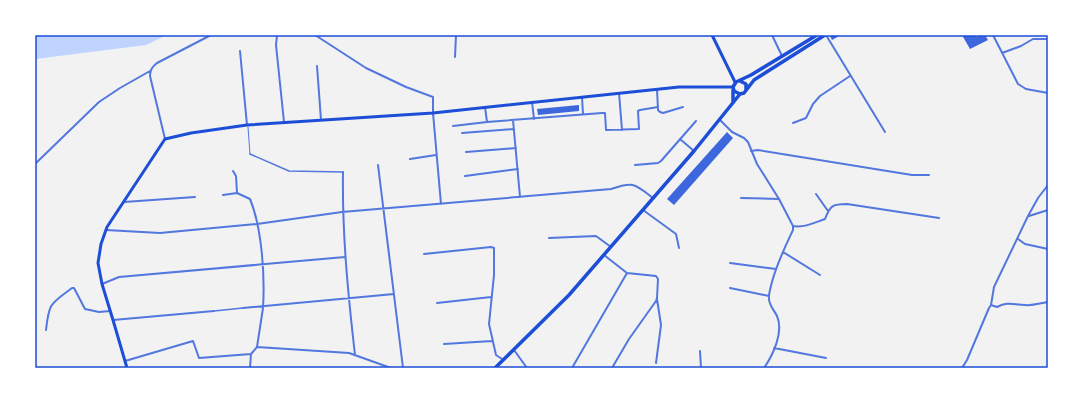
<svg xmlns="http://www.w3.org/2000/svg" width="1083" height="403" viewBox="0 0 1083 403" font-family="Inter,sans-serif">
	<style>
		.water { fill: #bfd3fe }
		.building { fill: #3d67dc }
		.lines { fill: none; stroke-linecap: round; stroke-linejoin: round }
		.service { stroke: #5277de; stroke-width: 1 }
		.pedestrian { stroke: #5277de; stroke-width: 1.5 }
		.minor { stroke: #5277de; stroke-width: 2 }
		.secondary { stroke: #1d4ed8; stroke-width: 3 }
		.primary { stroke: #1d4ed8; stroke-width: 3.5 }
		.neatline { fill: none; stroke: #1d4ed8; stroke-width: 1.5 }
	</style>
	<rect width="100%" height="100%" fill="#f2f2f2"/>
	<path class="water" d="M41,35H167L146,45L35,59V36Z"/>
	<path class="building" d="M832,35H841L832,40L830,36Z
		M962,35H975L976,37L980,35H985L988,40L970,49Z
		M579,105V111L538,115L537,109Z
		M727,132L733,138L674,205L667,199Z"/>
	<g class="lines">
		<path class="service" d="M248,127L250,154"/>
		<path class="pedestrian" d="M250,154L289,171L343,172
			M214,311L243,308"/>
		<path class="minor" d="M277,35L276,45L284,122
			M315,35L366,68L406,87L433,97V113L441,204
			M772,35L782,56
			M826,35L885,132
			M993,35L1018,84L1026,89L1048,93
			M240,51L247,125
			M1002,53L1021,46L1033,39H1048
			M455,57L456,35
			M317,66L321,120
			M657,89L658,110L660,112L663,113L683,107
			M619,93L622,130
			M582,97L583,114
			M532,102L534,119
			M485,107L487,122
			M513,120L520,197
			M720,120L732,132L744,138L748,142L757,164L779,199L793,226V230C785,247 777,263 772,282C771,286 769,292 769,297C768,304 774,310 777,316C784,332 773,355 764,368
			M793,123L806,118L813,104L820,96L850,76
			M453,126L487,122L602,113H605L606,130L639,129L638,111L640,110L658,107
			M462,133L514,129
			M165,139L150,76C150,70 152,67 157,63L211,35
			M680,139L694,151
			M751,151L758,150L912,175H929
			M466,152L516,148
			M410,159L436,155
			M35,164L99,102L120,88L150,71
			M378,165L403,368
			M635,165L658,163L661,161L696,121
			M233,171L236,176L237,193
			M343,172C342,233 348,294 355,355
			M465,176L518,169
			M816,194L828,211
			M223,195L237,193L250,199C262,228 265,276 263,308C261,321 259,334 257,347
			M741,198L779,199
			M124,202L195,197
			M643,210L676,234L679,248
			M1029,216L1048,210
			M793,226C804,228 814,223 825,219C830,206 832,204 847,204L939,218
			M106,230L160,233L257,224L342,212L611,189C634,181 635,184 653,198
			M549,238L596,236L611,247
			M1018,239L1025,244L1048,249
			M783,252L820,275
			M424,254L491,247L494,248V275L489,324L496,355L502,359
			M730,263L776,269
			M102,284L119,277L345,257
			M730,288L769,296
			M437,303L491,297
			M991,305L997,307C1008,301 1014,305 1025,305C1032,306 1041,303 1048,302
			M243,308L394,294
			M113,320L214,311
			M46,330C49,302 51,304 72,288H74L85,309L99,312L110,311
			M444,344L492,341
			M774,348L826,358
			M514,350L527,368
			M700,351L701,368
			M125,361L193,341L199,358L251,354L257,347L349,353L391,368
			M656,363L661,325L657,299
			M250,368L251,354
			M572,368L627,273L604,255
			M612,368L629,339L656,301L657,298L658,279L656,276L627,273
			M962,368L967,360L989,308L991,305L994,287L1028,216L1038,198L1048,185"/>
		<path class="secondary" d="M712,35L735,82
			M127,368L113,320L102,284L98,263L101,244L107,227L165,139L191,133L247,125L433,113L679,87H733"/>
		<path class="primary" d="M817,35L751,75L736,82L733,87L734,91L740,94L744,93L754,80L825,35
			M740,81L746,84V90
			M733,103V90
			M495,368L569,295L694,151L740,94"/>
	</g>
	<rect width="1083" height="403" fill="none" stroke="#ffffff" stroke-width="72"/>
	<rect x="36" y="36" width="1011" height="331" class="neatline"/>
</svg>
